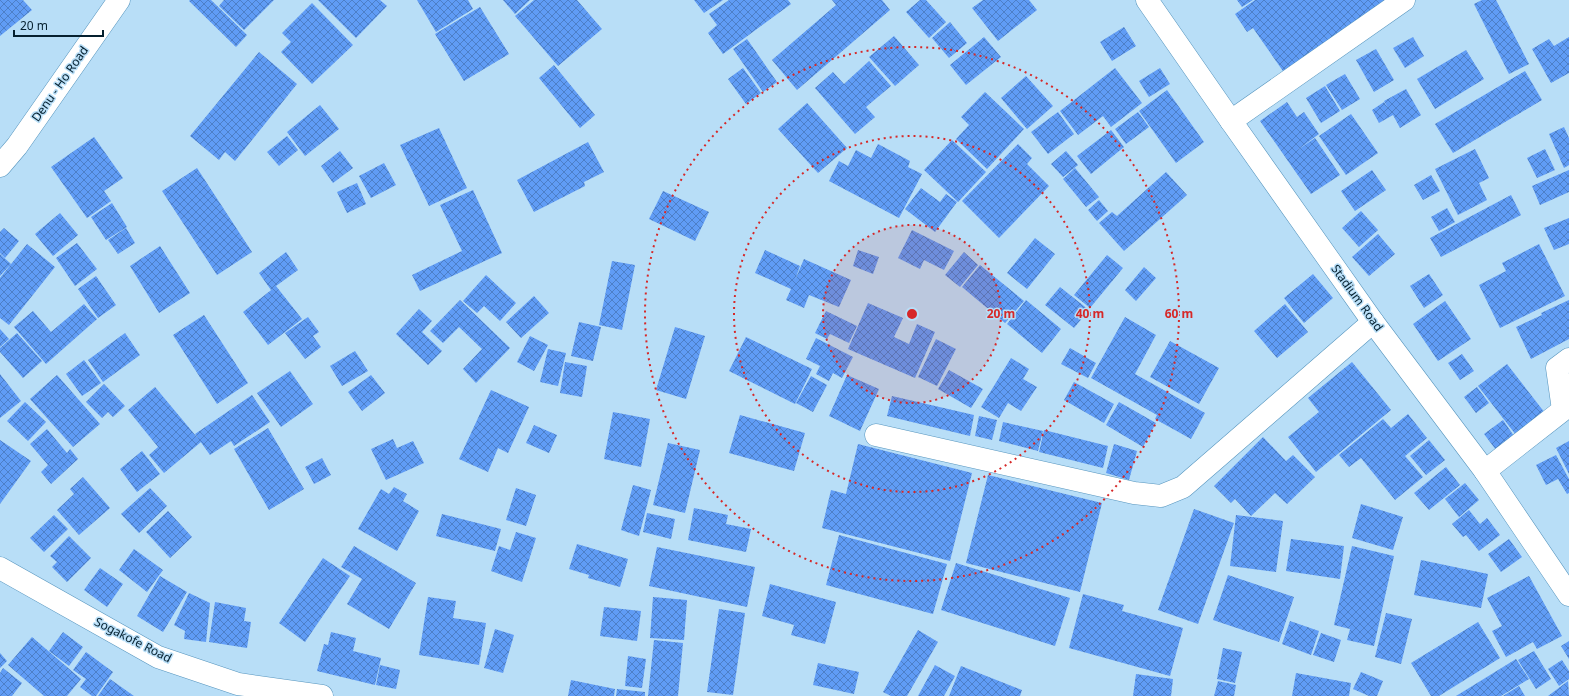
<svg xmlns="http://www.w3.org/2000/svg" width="1569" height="696" viewBox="0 0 1569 696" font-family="'Noto Sans',sans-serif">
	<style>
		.building { fill: url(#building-cross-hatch) }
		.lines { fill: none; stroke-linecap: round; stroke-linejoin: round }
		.minor-casing { stroke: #5695be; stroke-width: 23 }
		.major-casing { stroke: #5695be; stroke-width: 23 }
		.minor { stroke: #fff; stroke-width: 22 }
		.major { stroke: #fff; stroke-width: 22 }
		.ring { fill: none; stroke: #d62828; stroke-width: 2; stroke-dasharray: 2 4 }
		.labels { text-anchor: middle; stroke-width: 3; stroke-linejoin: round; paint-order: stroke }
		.street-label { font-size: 12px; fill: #05202f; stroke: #b8def7 }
		.centre { fill: #d62828; stroke: #b8def7; stroke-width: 2 }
		.ring-label { font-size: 12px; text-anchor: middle; font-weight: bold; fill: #d62828; stroke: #b8def7; stroke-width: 3; stroke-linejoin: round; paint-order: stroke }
	</style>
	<defs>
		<pattern id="building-cross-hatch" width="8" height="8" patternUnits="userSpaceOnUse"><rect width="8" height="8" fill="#609cf5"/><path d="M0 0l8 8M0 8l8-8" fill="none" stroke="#4d7fc7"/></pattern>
	</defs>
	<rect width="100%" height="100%" fill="#b8def7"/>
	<path class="building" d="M0,0H23L32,10L0,36Z
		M190,0H211L247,35L236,47L189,1Z
		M224,0H274L244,30L219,6Z
		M318,0H380L387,6L356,38Z
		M417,0H468L473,9L436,32Z
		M503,0H530L515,14Z
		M534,0H577L602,29L558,66L515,16Z
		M694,0H723L704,13Z
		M729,0H788L791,4L723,54L708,33L717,25L709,14Z
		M832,0H882L890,10L797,90L772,60L836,5Z
		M920,0H926L946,22L929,38L906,12Z
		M983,0H1029L1037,10L998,41L972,8Z
		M1237,0H1253L1242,7Z
		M1255,0H1392L1285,74L1253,28L1247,32L1235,14Z
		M1482,0H1496L1529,64L1509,74L1474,4Z
		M312,3L353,45L312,84L281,52L291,42L282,33Z
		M480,7L509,54L464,81L435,34Z
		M950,22L967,43L949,58L932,38Z
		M1124,27L1136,46L1112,61L1100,42Z
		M894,36L919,65L895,86L869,57Z
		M984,37L1001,57L966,85L950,65Z
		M1413,37L1424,56L1405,68L1393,48Z
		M1569,37V73L1551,83L1532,49L1549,39L1554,46Z
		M747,39L777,82L763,92L733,49Z
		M1376,49L1394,80L1374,92L1356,60Z
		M1466,50L1484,79L1435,109L1417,79Z
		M259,52L297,84L235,161L225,152L219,160L190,136Z
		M869,61L891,86L866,107L875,117L855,134L815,88L833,72L844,84Z
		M554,65L595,115L580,128L539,78Z
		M743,68L761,93L746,104L728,79Z
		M1115,68L1142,103L1111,127L1103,116L1078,135L1060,111Z
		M1160,68L1170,84L1149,97L1139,81Z
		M1525,71L1542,100L1453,153L1435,124Z
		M1345,74L1360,99L1342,110L1326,85Z
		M1026,76L1053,106L1027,129L1001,98Z
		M1325,86L1340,111L1321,123L1306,98Z
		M1406,89L1421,115L1400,128L1393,115L1379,123L1372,110L1384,102L1388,108L1384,101Z
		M1167,90L1204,142L1176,163L1139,111Z
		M985,92L1024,129L987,169L956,139L969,125L961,117Z
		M1287,102L1297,117L1304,112L1319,134L1296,151L1315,138L1340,175L1311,194L1260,121Z
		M807,103L847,148L818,173L778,129Z
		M320,105L339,129L305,156L287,132Z
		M1058,112L1074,134L1048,154L1031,132Z
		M1138,112L1149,127L1126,144L1115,129Z
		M1351,114L1378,153L1346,175L1319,136Z
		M1564,127L1569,138V165L1564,168L1549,134Z
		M439,128L467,188L429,206L400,145Z
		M1111,130L1124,147L1091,174L1077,156Z
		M287,136L298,150L279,166L267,152Z
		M94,137L123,178L104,191L111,201L87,218L51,167Z
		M952,140L986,172L958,202L924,170Z
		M588,142L604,172L584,182L585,186L534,212L517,180Z
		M878,144L910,161L908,167L922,174L899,218L829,181L839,161L848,166L856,150L871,158Z
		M1018,144L1032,158L1027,164L1049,186L999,238L962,201Z
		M1475,149L1489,178L1479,183L1487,200L1458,215L1435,169Z
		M1545,149L1555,170L1537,178L1527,158Z
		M340,151L353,168L333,183L321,166Z
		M1066,151L1078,165L1063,177L1051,164Z
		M384,163L396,185L371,198L359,176Z
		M197,168L252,252L217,275L162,191Z
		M1075,168L1099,197L1086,207L1063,179Z
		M1372,170L1386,190L1355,211L1341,191Z
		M1569,170V192L1540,205L1532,186Z
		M1166,172L1187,195L1124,251L1099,223L1112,212L1117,216Z
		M1431,175L1440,191L1423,200L1414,185Z
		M357,183L366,204L347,213L337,192Z
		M921,188L940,202L946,194L957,202L935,232L905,209Z
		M473,190L502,253L420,291L412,275L462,251L440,205Z
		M663,191L709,212L695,241L649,219Z
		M1511,195L1521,215L1441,257L1430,238Z
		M1099,200L1108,211L1097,221L1088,210Z
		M112,203L127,227L106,240L91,217Z
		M1447,208L1455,222L1439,231L1431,217Z
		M1361,211L1378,230L1359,247L1342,228Z
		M60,213L78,235L53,256L35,234Z
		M1569,218V244L1554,250L1544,228Z
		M4,228L19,241L5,258L0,253V232Z
		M126,228L135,243L118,254L108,240Z
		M912,230L954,251L944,270L924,260L920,269L898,258Z
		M1378,234L1395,254L1369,276L1352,257Z
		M1035,238L1055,254L1027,289L1007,273Z
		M77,243L97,269L75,286L56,258Z
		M27,244L55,267L9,325L0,318V278Z
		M1539,244L1565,296L1500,328L1479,285L1506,271L1502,263Z
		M160,246L190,293L159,313L130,266Z
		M765,250L800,266L795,280L804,259L851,280L839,307L809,295L804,308L786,300L791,289L755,273Z
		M858,250L879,257L873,274L853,266Z
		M286,252L298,270L276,286L302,319L268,345L243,312L275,287L271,290L259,273Z
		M964,252L978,265L960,287L945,275Z
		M0,254L11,264L0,276Z
		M1107,255L1123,268L1090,308L1074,295Z
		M612,261L635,265L622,330L599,325Z
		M980,265L1024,301L1005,323L962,287Z
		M1144,267L1156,278L1136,301L1125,290Z
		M1313,274L1333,298L1304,323L1284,298Z
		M1429,274L1443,295L1424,308L1410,286Z
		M486,275L516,303L500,321L484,306L477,313L463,301Z
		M96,276L116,305L98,318L78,289Z
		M1060,287L1089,310L1074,328L1045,305Z
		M534,296L549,313L521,338L506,322Z
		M460,300L510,348L476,383L463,369L482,349L459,327L443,343L430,331Z
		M1026,300L1061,329L1042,353L1007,324Z
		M1569,300V339L1531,359L1516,327L1542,315L1541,313Z
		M1445,301L1471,339L1438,361L1413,324Z
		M868,303L903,318L894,337L909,344L917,324L935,332L915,378L848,349Z
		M84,304L97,319L46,364L14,327L33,311L51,332Z
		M1285,304L1308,332L1277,358L1254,331Z
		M419,309L432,321L422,332L442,351L428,365L396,334Z
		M826,311L857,326L849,343L830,334L827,339L815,333Z
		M204,315L248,383L217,404L173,335Z
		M308,317L319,332L313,336L321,347L305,359L285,333Z
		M1125,317L1156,335L1135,374L1205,413L1191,439L1155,419L1157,415L1091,378Z
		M579,322L601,327L593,361L571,356Z
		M675,327L705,336L686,399L656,390Z
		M0,329L9,339L0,347Z
		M17,333L42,361L23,378L0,352V348Z
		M125,333L140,355L103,382L88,360Z
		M530,336L548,345L534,371L517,362Z
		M746,337L812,369L795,404L729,371Z
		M816,338L853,357L842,378L833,373L829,381L816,374L820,366L806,359Z
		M936,339L956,349L937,386L918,377Z
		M1170,341L1219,368L1199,404L1150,377Z
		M1070,348L1096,363L1088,378L1061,364Z
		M548,349L566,353L558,386L540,382Z
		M355,351L368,371L342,386L330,366Z
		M1462,354L1474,371L1460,380L1448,363Z
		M1011,358L1029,369L1023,379L1037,387L1021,411L1008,403L999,418L981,407Z
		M84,360L101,383L82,396L66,374Z
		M565,362L587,366L582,397L560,393Z
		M1352,362L1391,410L1316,472L1288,437L1319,412L1308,398Z
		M1507,364L1545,413L1516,435L1478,386Z
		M949,370L983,389L971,408L938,389Z
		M290,371L313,404L281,427L257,393Z
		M0,374L21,401L0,418Z
		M57,375L100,424L73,447L30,399Z
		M371,375L385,393L362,411L348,392Z
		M847,375L879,389L860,431L829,416Z
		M811,376L827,385L813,412L796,403Z
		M1074,382L1114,404L1104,423L1064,400Z
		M104,384L125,406L113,417L108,412L102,418L86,402Z
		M155,387L201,442L164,473L149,455L158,447L128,410Z
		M1477,387L1489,403L1476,413L1464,397Z
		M491,390L529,407L508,453L498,448L488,472L459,459Z
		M252,395L270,422L234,446L231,441L210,455L195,434Z
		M892,396L974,415L970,436L887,416Z
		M25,402L46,422L28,441L7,421Z
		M1119,402L1156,423L1143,447L1106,425Z
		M613,412L650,419L641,467L604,459Z
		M1408,414L1427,438L1405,456L1423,477L1395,500L1361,458L1349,467L1339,455L1383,419L1391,428Z
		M740,415L805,433L794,471L729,453Z
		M979,416L997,420L992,440L975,436Z
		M1503,420L1514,436L1496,450L1484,434Z
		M1003,422L1043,431L1038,451L999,441Z
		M534,425L557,435L549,453L526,443Z
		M268,428L304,489L269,510L234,449Z
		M47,429L67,453L70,449L78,459L51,484L41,472L48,465L30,444Z
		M1044,430L1108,446L1103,468L1039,452Z
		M1263,437L1286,461L1293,455L1315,477L1287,504L1275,493L1251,516L1235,499L1231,503L1214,486Z
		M393,439L397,448L413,441L424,463L386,480L371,449Z
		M0,440L31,461L0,504Z
		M1429,440L1445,460L1426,475L1410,456Z
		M1569,441V474L1556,448Z
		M668,443L700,450L685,513L653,505Z
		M858,444L972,473L950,561L822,528L831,490L846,494Z
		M1114,444L1137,451L1129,480L1106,473Z
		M142,451L160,474L137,492L120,469Z
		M1556,455L1569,479V493L1567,494L1558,479L1546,485L1536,465Z
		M322,458L331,475L314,484L305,467Z
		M1446,467L1460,485L1429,510L1414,493Z
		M988,475L1102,503L1080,592L966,563Z
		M83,477L110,508L79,535L57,510L74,494L70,489Z
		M1465,483L1479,500L1459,517L1445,499Z
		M633,485L651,490L639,536L621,530Z
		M394,487L407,494L403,501L419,511L397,551L358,529L381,489L389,494Z
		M150,488L167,506L139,533L121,514Z
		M516,488L536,495L526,526L506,520Z
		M1361,504L1403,517L1393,550L1352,538Z
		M694,508L728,515L726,524L751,529L746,552L688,540Z
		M1194,509L1234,523L1198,624L1158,610Z
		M1469,510L1480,524L1487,518L1500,535L1479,551L1466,535L1463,537L1452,524Z
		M168,511L192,537L170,558L146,532Z
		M647,513L675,519L671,539L643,532Z
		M442,514L501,529L495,551L436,536Z
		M54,515L68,529L44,552L30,538Z
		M1236,515L1283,521L1276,572L1230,566Z
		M516,532L536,538L522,582L491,571L499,546L510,550Z
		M839,535L947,564L933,614L826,585Z
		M69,536L91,558L67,582L52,567L57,562L50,556Z
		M1291,539L1344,546L1340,579L1286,571Z
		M1509,539L1522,557L1501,572L1488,554Z
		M577,544L628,559L620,587L588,578L589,575L569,569Z
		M354,546L416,583L389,629L347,604L362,579L341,567Z
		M1352,546L1394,556L1374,646L1347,640L1350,629L1334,625Z
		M657,547L755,567L747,607L649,586Z
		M134,549L163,570L147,592L119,570Z
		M323,558L350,576L305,642L279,623Z
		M1421,560L1488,574L1481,608L1414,595Z
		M956,563L1070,598L1055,646L941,610Z
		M100,568L123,584L107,607L84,590Z
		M1228,575L1294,597L1279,642L1213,620Z
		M160,576L187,592L163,632L137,616Z
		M1529,576L1562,636L1537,649L1533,642L1506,657L1492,631L1502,626L1487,598Z
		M770,584L836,602L825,644L791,635L794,625L762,616Z
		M189,593L210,603L206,642L184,639L185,631L174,625Z
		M1083,594L1124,605L1122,611L1183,628L1170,676L1069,648Z
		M428,597L456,601L453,618L486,623L479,665L419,655Z
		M653,597L687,600L684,640L650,638Z
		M215,602L246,608L244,621L251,622L247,648L209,642Z
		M604,607L641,611L637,641L600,636Z
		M719,609L745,613L733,695L707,692Z
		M1386,613L1412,619L1401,664L1375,657Z
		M1290,621L1319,631L1311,655L1282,644Z
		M1478,622L1500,658L1439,696H1431L1411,663Z
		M495,629L514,635L503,673L484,668Z
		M918,630L938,642L907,696H891L883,692Z
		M63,632L83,647L69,666L49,651Z
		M331,632L356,638L353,651L381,658L375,685L317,671L324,644L328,645Z
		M1321,633L1341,640L1334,662L1313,655Z
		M32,637L81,679L67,696H44L8,665Z
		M654,640L683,643L678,696H648Z
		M1569,641V659L1561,646Z
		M1223,648L1242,652L1235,683L1217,679Z
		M1534,651L1551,679L1536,689L1518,660Z
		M86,652L113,672L96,696H92L80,687L86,679L73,670Z
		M0,653L7,661L0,668Z
		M628,656L646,659L642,688L625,686Z
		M1516,659L1529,679L1501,696H1456Z
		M1562,660L1569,671V679L1559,686L1548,669Z
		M818,663L859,672L854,694L813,685Z
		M380,665L400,670L396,689L376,685Z
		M935,665L955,676L944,696H918Z
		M961,666L1022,690L1020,696H949Z
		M3,668L22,683L12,696H0V673Z
		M1361,672L1383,681L1377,696H1369L1353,689Z
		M1296,673L1351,683L1349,696H1292Z
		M1136,674L1173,679L1171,696H1133Z
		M110,679L134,696H98Z
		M571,680L615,689L614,696H568Z
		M1218,681L1236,685L1234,696H1214Z
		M1568,681L1569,696H1548Z
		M1519,686L1525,696H1503Z
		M617,689L645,692V696H616Z"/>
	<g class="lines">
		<g class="minor-casing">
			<path id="minor" d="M1231,121L1404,0
				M876,435L1134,493L1161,496L1183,487L1373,322
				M1485,471L1563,410L1557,368L1569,359"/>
		</g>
		<g class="major-casing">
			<path id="major" d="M1147,0L1231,121L1373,322L1485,471L1569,595
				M0,166L17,146L119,0
				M0,568L158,657L238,684L322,696"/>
		</g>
		<use href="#minor" class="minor"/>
		<use href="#major" class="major"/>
	</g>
	<circle cx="912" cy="314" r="89" fill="#d62828" fill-opacity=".12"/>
	<g class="ring">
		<circle cx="912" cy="314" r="89"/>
		<circle cx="912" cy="314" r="178"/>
		<circle cx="912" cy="314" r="267"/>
	</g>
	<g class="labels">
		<g class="street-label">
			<text transform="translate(60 84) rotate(-55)" y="4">Denu - Ho Road</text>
			<text transform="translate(1357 298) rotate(54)" y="4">Stadium Road</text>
			<text transform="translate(133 640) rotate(27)" y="4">Sogakofe Road</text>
		</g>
	</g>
	<circle cx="912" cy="314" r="6" class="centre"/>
	<g class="ring-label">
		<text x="1001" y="318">20 m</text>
		<text x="1090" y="318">40 m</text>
		<text x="1179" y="318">60 m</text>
	</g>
	<path d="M14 30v6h89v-6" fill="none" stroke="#05202f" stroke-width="2"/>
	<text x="20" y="30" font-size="12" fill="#05202f" stroke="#b8def7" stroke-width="3" paint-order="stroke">20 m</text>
</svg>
